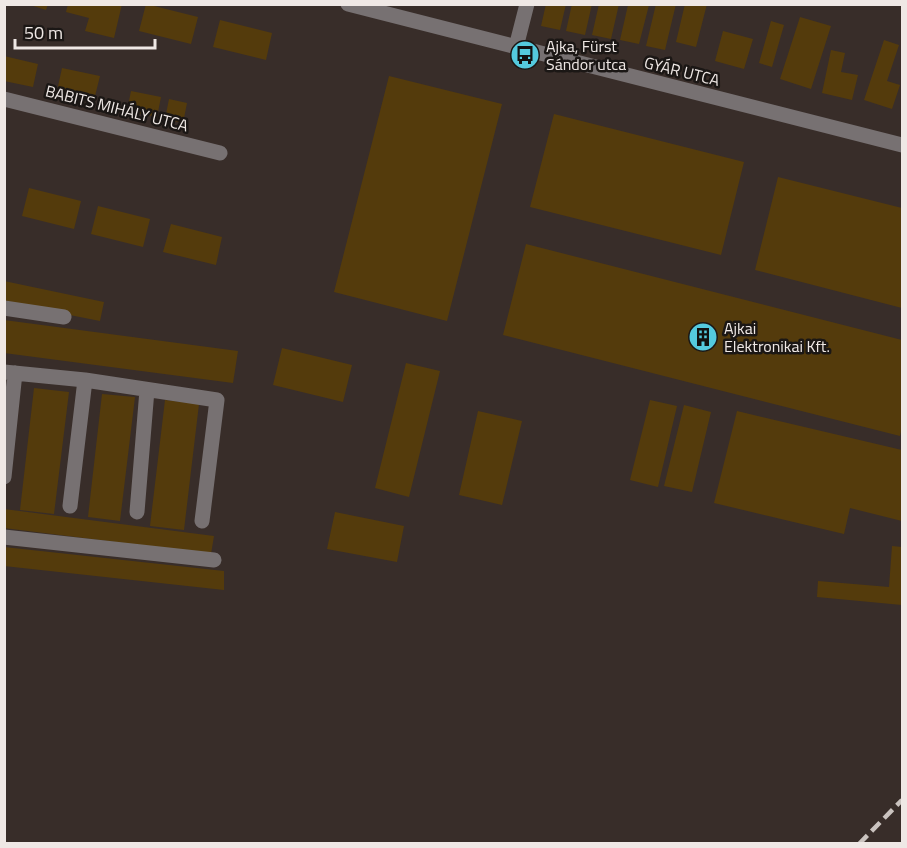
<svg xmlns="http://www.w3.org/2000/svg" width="907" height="848" viewBox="0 0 907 848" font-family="'Titillium Web',sans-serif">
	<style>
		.building { fill: #543b0c }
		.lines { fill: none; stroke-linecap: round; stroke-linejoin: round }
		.minor { stroke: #777172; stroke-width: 15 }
		.rail { stroke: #cac3bf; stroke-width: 4.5; stroke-dasharray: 12 6; stroke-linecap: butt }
		.labels { text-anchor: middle; stroke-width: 5; stroke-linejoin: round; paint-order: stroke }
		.poi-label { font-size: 16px; fill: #efe8e5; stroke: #1b1715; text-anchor: start }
		.street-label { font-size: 16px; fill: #efe8e5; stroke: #1b1715 }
	</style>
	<rect width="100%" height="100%" fill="#382d29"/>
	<path class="building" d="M27,4H48L46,10Z
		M68,4H122L114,38L85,31L89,18L66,12Z
		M146,4L198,17L191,44L139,31Z
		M546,4H566L560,30L541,26Z
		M572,4H592L585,35L566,31Z
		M599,4H619L611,39L592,35Z
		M656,4H676L665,50L646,46Z
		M685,4H707L696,47L676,42Z
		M628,5H649L639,44L620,40Z
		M800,17L831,26L811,89L780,79Z
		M220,20L272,33L266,60L213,47Z
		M771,21L784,25L772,67L759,63Z
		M723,31L753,39L744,69L715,61Z
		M884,40L899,45L887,81L900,85L892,109L864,100Z
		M831,50L845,53L841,72L858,75L852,100L822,93Z
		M4,56L38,64L33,87L4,81Z
		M62,68L100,76L94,100L57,91Z
		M389,76L502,104L447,321L334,292Z
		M131,91L161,97L157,117L127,111Z
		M169,99L187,103L183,123L165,119Z
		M554,114L744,162L721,255L530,207Z
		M778,177L902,208V308L755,270Z
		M29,188L81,201L74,229L22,216Z
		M98,206L150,219L143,247L91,234Z
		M171,224L222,237L216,265L163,252Z
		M526,244L902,340V427L900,436L503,335Z
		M4,281L104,302L100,321L4,302Z
		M4,320L238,351L233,383L4,353Z
		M282,348L352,365L343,402L273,385Z
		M406,363L440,371L409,497L375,488Z
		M34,388L69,392L54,514L20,510Z
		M102,394L135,397L120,521L88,517Z
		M165,400L199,404L184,530L150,526Z
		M650,400L677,406L658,487L630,480Z
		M684,405L711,412L692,492L664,486Z
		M478,411L522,421L502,505L459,495Z
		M737,411L902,450V521L850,508L844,534L714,503Z
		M4,509L214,536L211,554L4,528Z
		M335,512L404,526L397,562L327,549Z
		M892,546L902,547V605L817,597L818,581L889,587Z
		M4,547L224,571V590L4,566Z"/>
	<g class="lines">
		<path class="minor" d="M348,4L902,145
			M516,47L527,4
			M4,99L220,153
			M4,308L64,317
			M4,372L85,380L217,400L202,521
			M4,477L15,373
			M70,506L85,380
			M137,512L147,390
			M4,537L214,560"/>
		<path class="rail" d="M859,844L902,800"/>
	</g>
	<defs>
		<g id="bus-disc" transform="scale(1.5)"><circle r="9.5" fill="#54cade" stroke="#1b1715"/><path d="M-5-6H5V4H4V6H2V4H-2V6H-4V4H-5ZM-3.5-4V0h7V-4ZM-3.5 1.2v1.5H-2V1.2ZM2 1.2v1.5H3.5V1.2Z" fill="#111"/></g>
		<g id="building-disc" transform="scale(1.5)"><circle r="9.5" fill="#54cade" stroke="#1b1715"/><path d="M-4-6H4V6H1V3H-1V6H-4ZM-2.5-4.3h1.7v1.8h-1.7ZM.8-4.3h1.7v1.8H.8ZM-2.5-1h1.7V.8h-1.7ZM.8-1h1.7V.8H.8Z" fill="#111"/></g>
	</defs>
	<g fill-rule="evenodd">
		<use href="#bus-disc" x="525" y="55"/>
		<use href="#building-disc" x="703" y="337"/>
	</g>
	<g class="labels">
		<g class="poi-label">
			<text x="546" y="52">Ajka, Fürst<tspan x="546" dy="18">Sándor utca</tspan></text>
			<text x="724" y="334">Ajkai<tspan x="724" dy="18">Elektronikai Kft.</tspan></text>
		</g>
		<g class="street-label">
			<text transform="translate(682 71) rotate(14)" y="6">GYÁR UTCA</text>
			<text transform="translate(117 108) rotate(14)" y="6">BABITS MIHÁLY UTCA</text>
		</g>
	</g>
	<rect width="907" height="848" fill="none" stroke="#efe8e5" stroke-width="12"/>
	<path d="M15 39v9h140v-9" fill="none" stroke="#efe8e5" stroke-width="3"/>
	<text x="24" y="39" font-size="18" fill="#efe8e5" stroke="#1b1715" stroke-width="4.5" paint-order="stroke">50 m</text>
</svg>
